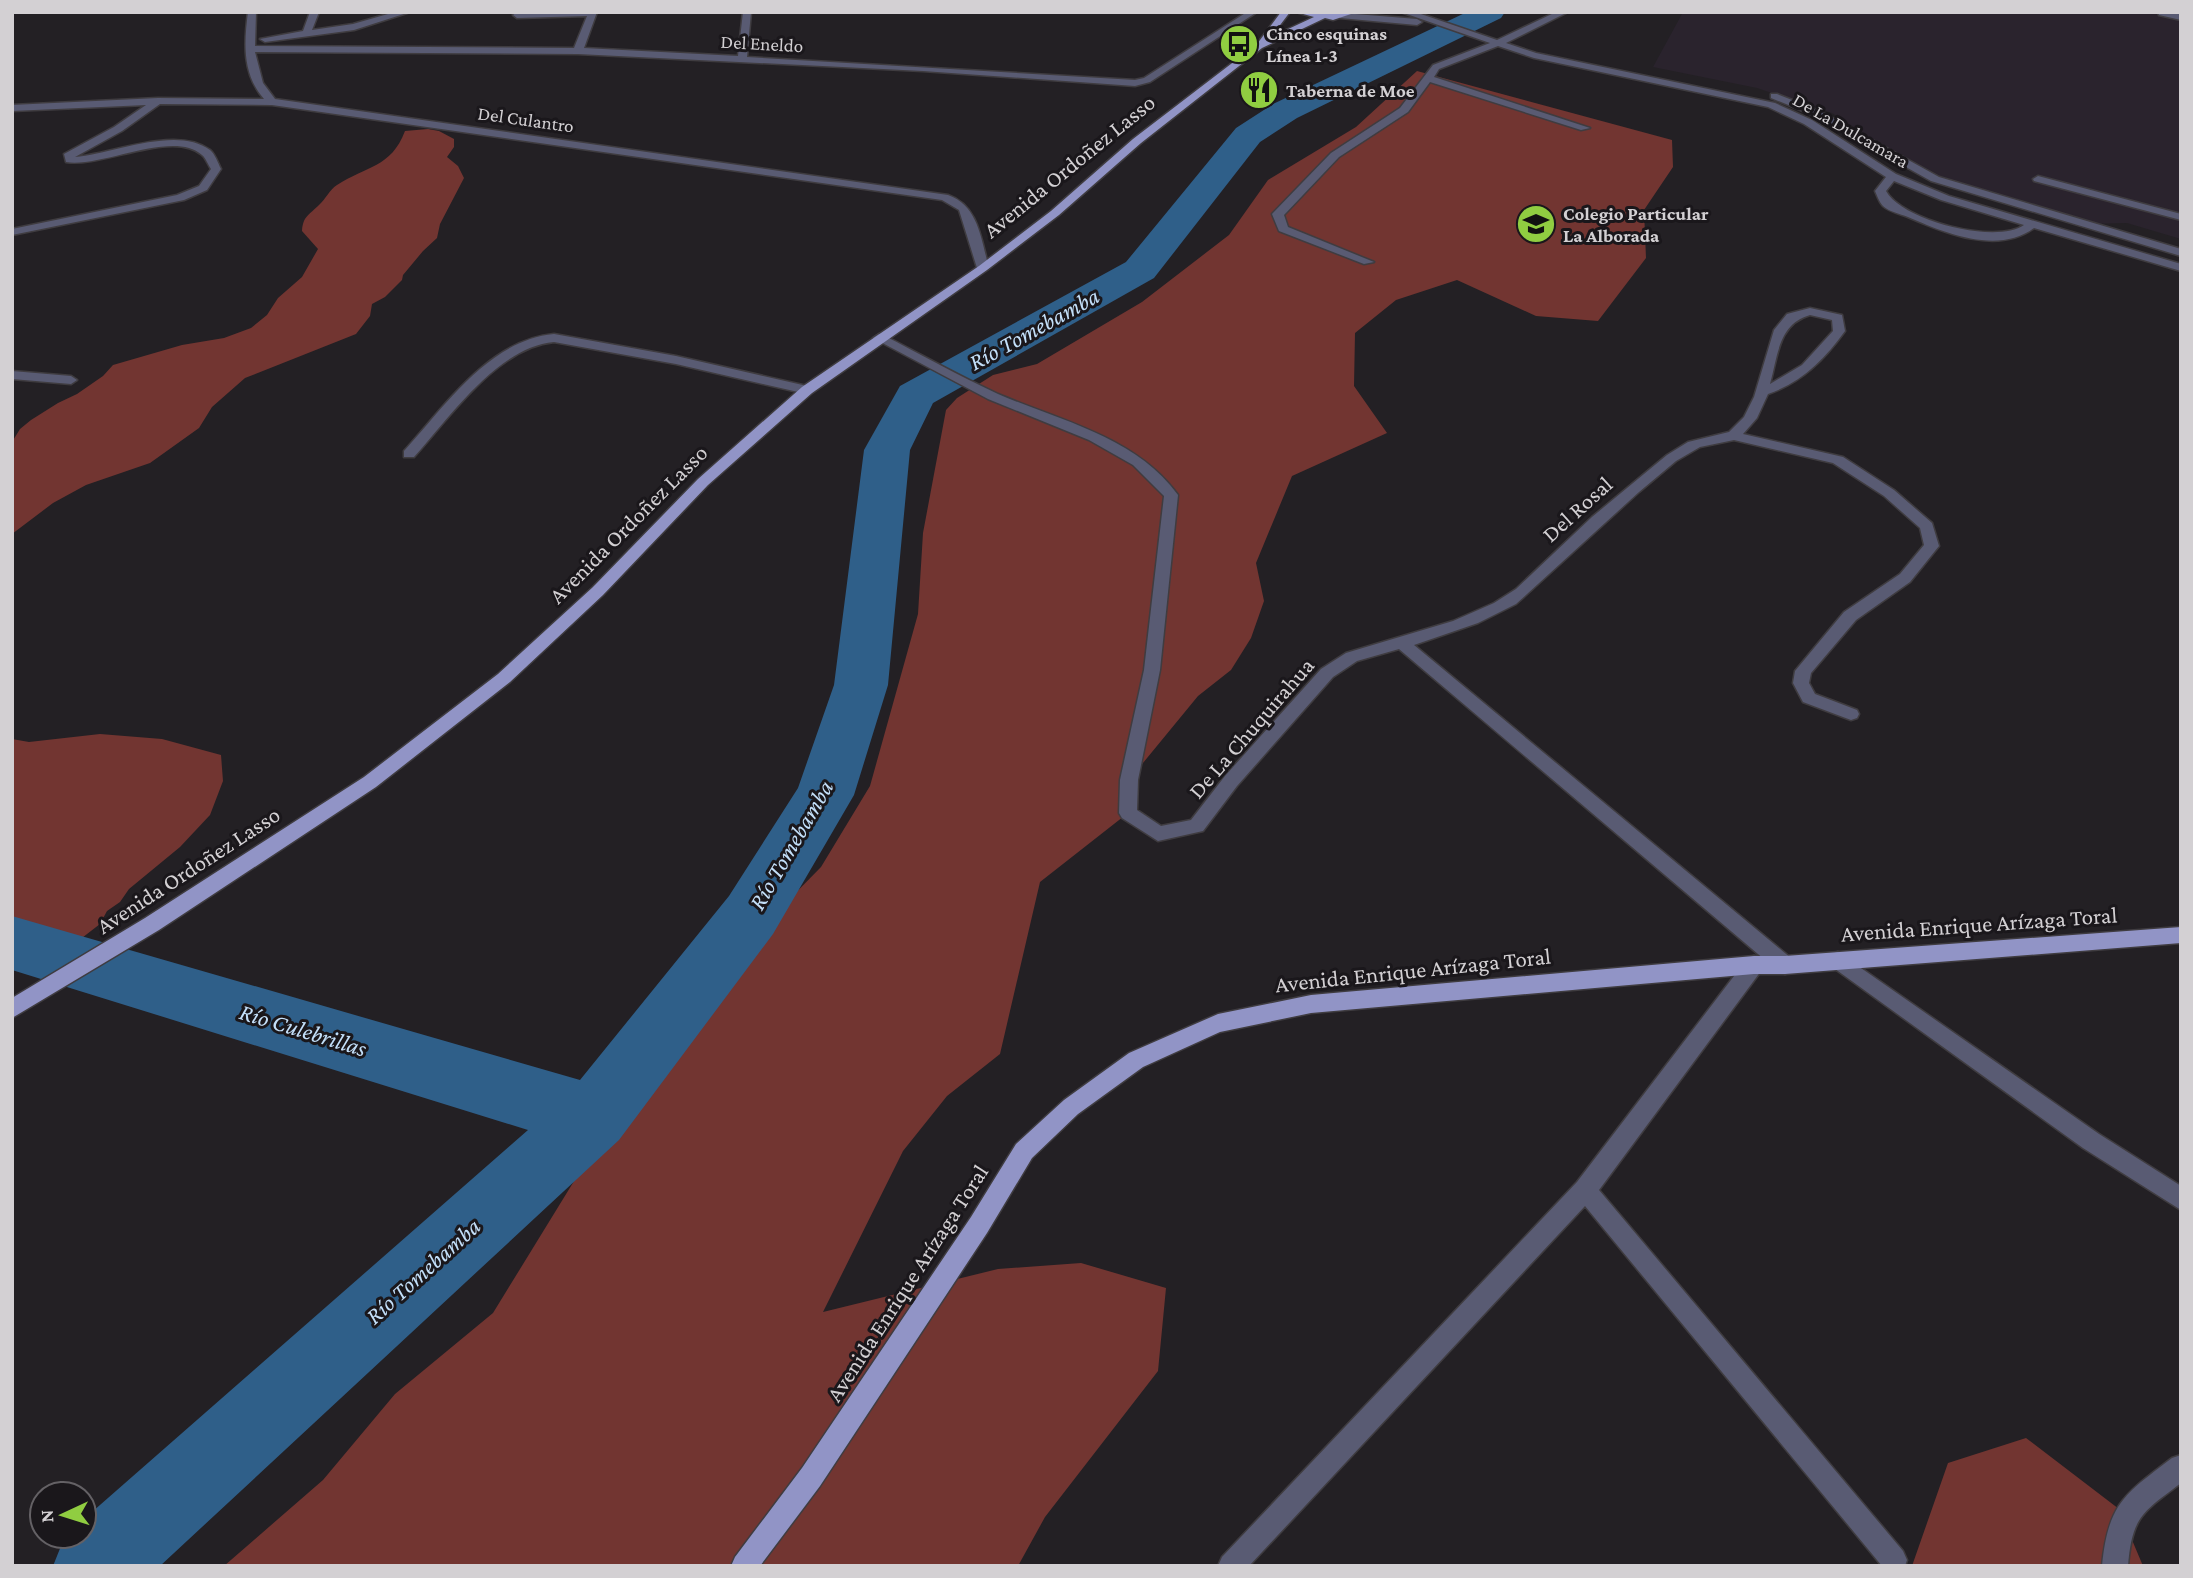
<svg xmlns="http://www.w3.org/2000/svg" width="2193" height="1578" viewBox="0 0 2193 1578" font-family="'Crimson Pro',serif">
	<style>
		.built { fill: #2a232d }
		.forest { fill: #723531 }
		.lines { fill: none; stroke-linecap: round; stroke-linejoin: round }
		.river { fill: #2f5f89; fill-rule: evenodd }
		.minor-casing { stroke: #3f3c40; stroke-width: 3 }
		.major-casing { stroke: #3f3c40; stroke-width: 3 }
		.minor { fill: #595b73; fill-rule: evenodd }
		.major { fill: #9194c6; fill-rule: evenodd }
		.labels { text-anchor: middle; stroke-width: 6; stroke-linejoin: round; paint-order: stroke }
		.far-poi-label { font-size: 19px; font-weight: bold; fill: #d3d0d3; stroke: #1a171b; text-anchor: start }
		.far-street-label { font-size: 19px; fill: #d3d0d3; stroke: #1a171b }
		.street-label { font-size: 23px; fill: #d3d0d3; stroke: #1a171b }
		.water-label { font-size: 24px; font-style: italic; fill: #c3dff9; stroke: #1a171b }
	</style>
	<rect width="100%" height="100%" fill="#232024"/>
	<path class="built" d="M1683,12H2181V239L2127,223L2090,224L1958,183L1917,168L1832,113L1757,88L1653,67Z"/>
	<path class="forest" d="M1417,71L1672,140L1673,167L1644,210L1646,258L1598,321L1536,316L1457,280L1396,300L1355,333L1354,386L1387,433L1292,476L1256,563L1264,601L1251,638L1231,670L1198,696L1129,780L1128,813L1040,882L1000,1054L947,1096L903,1151L823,1312L998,1269L1081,1263L1166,1288L1158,1371L1045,1517L1018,1566H224L323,1480L395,1394L493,1313L646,1064L770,919L821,867L870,786L918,614L923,533L946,410L957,398L993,375L1037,364L1142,302L1229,235L1268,180L1356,127Z
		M428,129L439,131L454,139V147L447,157L458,166L464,178L440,224L437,238L423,251L403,275L402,280L385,297L372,304L370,316L356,334L245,378L212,407L199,428L150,463L86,485L53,503L12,534V442L20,429L31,420L58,403L77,394L103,376L113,365L182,345L224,338L251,328L267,315L278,298L302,277L318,249L302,231C303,216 309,215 319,205C326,199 329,190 337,185C366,166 391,168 405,131Z
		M100,734L162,739L221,755L223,781L210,815L180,847L129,889L120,902L107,911L100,924L78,941L64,944L68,940L12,959V739L29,742Z
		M2026,1438L2119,1509L2143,1566H1912L1948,1463Z"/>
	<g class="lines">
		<path class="river" d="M1467,12H1505L1501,18L1297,118L1260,142L1154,278L933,403L910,450L888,685L854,795L773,934L619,1140L160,1566H53L65,1536H84V1519L528,1130L12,970V916L580,1080L729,896L798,788L834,685L864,450L900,386L1126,262L1236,128L1273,104Z"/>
		<g class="minor-casing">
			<path id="minor" d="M248,12H256L255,46L574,48L587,16L517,18L513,15L517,12H597L584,48L738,56L743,12H751L747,57L1135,80L1144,78L1247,12H1257L1150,82L1135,86L923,71L578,54L255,52L263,83L275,99L948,195C979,206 981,240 989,268L983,272L977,268L959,210L942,200L272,105L160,104L122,131L75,157C112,154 177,125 210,150C215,154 218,163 221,169L207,190L184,200L12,235V229L177,195L199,186L211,169C208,165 206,158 202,155C173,129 102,168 66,162L64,154L114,127L146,105L12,111V105L158,98L264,99C242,74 244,43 248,12Z
				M310,12H319L312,30L353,24L395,12H410L354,30L265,42L260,39L303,31Z
				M1401,12H1415L1497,40L1556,12H1568L1506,43L1536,53L1775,103L1812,120L1896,174L1949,196L2181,264V271L2034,228C1998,255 1945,233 1908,217C1900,214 1888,211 1883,206C1879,202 1877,195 1875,191L1886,177L1804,124L1768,107L1534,58L1498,46L1439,69L1434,77L1590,128L1581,130L1430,82L1408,112L1339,157L1284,215L1288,227L1374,262L1364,264L1279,231L1272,214L1331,153L1400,108L1433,65L1490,43ZM1894,181L1941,200L2024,225C1996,245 1901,220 1886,191Z
				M2158,12L2181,14V20L2159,15Z
				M1343,13L1417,19L1422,22L1417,25L1340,18V14Z
				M1771,94H1777L1820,111L1939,177L2181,249V256L1931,181L1813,115L1771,98Z
				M2038,176L2181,214V220L2034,181L2033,179Z
				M1810,308L1842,315L1845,331C1824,360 1802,382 1768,394L1757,418L1743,434L1843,457L1894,490L1932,523L1939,546L1910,582L1856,620L1811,673L1809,683L1815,694L1857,710L1859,714L1857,718L1851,720L1803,702L1793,683L1795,671L1844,612L1900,574L1924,545L1920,528L1884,496L1833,463L1734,440L1700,447L1676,461L1639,492L1516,604L1478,623L1414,645L1792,959L1795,965L1792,971L1785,974L1778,971L1399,649L1357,661L1333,677L1237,786L1203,831L1158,841L1122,818L1119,813L1120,780L1144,670L1164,496L1133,465L1089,440L988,399L873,338L879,334L883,335C922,355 959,376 998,394C1061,421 1136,437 1178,495L1160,670L1138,780L1137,810L1161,826L1191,820L1225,776L1321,669L1346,653L1453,621L1494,603L1516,589L1592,517L1667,455L1688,442L1729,432L1744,417L1754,397L1774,330L1787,314ZM1810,315L1832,320L1833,331L1802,365L1770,384C1778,356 1778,324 1810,315Z
				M554,334L676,356L807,386L814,390L807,394L676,364L554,342C498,347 450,417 414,457H404V451C445,406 489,340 554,334Z
				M12,371L71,376L77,380L71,384L12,379Z
				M1838,952L2099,1134L2181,1186V1210L2083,1148L1831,966L1828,960L1831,954Z
				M1754,956L1761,959L1764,965L1761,971L1599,1190L1903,1551L1907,1560L1905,1566H1882L1585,1206L1249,1566H1218L1222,1557L1577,1182L1747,959Z
				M2181,1455V1483C2143,1512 2132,1516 2128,1566H2102C2108,1503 2125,1494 2172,1458Z"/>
		</g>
		<g class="major-casing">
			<path id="major" d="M1281,12H1290L1271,37L1314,17L1296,12H1357L1333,20L1325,18L1262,48L1141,143L1059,215L987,270L812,393L708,485L603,595L510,682L376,787L159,930L12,1018V998L145,918L364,777L498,674L593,587L698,479L802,387L979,266L1051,211L1133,139L1257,44Z
				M2181,927V943L1785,974H1754L1311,1013L1220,1032L1143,1067L1078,1114L1032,1158L987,1233L820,1486L760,1566H731L735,1557L802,1468L971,1217L1016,1144L1064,1100L1129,1053L1218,1014L1311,995L1754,956H1785Z"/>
		</g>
		<use href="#minor" class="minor"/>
		<use href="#major" class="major"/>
	</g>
	<defs>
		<g id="bus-disc" transform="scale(2.0125)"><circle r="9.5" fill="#90cd41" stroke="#1a171b"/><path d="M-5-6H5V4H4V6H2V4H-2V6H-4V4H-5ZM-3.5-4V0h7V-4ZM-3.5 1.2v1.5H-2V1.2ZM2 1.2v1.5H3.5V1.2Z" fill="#111"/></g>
		<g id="restaurant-disc" transform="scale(2.0125)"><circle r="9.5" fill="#90cd41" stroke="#1a171b"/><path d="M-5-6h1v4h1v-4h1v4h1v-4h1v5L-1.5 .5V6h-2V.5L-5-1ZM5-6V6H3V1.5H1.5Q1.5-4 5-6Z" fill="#111"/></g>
		<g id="school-disc" transform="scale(2.0125)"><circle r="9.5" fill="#90cd41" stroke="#1a171b"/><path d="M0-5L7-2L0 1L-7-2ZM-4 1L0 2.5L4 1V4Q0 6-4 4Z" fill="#111"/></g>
	</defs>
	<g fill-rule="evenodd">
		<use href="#bus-disc" x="1239" y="44"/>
		<use href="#restaurant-disc" x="1259" y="90"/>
		<use href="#school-disc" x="1536" y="224"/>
	</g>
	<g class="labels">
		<g class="far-poi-label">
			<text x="1266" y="40">Cinco esquinas<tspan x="1266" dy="22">Línea 1-3</tspan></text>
			<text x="1286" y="97">Taberna de Moe</text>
			<text x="1563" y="220">Colegio Particular<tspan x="1563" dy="22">La Alborada</tspan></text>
		</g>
		<g class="far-street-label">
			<text transform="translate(762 43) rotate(3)" y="7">Del Eneldo</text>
			<text transform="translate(526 119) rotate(8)" y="7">Del Culantro</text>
			<text transform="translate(1851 130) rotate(30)" y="7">De La Dulcamara</text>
		</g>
		<g class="street-label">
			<text transform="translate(1069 166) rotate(-39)" y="8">Avenida Ordoñez Lasso</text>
			<text transform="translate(1577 509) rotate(-42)" y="8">Del Rosal</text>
			<text transform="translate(628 524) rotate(-45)" y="8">Avenida Ordoñez Lasso</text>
			<text transform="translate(1251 728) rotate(-49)" y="8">De La Chuquirahua</text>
			<text transform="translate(188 870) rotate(-33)" y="8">Avenida Ordoñez Lasso</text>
			<text transform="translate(1979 924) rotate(-4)" y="8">Avenida Enrique Arízaga Toral</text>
			<text transform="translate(1413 970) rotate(-6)" y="8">Avenida Enrique Arízaga Toral</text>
			<text transform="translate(907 1283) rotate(-57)" y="8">Avenida Enrique Arízaga Toral</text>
		</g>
		<g class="water-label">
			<text transform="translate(1034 329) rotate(-29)" y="8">Río Tomebamba</text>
			<text transform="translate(791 845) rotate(-60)" y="8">Río Tomebamba</text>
			<text transform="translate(303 1030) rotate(17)" y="8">Río Culebrillas</text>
			<text transform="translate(423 1271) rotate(-42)" y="8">Río Tomebamba</text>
		</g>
	</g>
	<rect width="2193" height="1578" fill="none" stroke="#d3d0d3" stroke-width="28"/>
	<g transform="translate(63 1515) rotate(266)"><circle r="33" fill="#1a171b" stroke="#646165" stroke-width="2"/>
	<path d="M0-5L12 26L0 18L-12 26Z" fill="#90cd41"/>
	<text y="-10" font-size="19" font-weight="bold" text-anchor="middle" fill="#d3d0d3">N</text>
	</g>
</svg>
